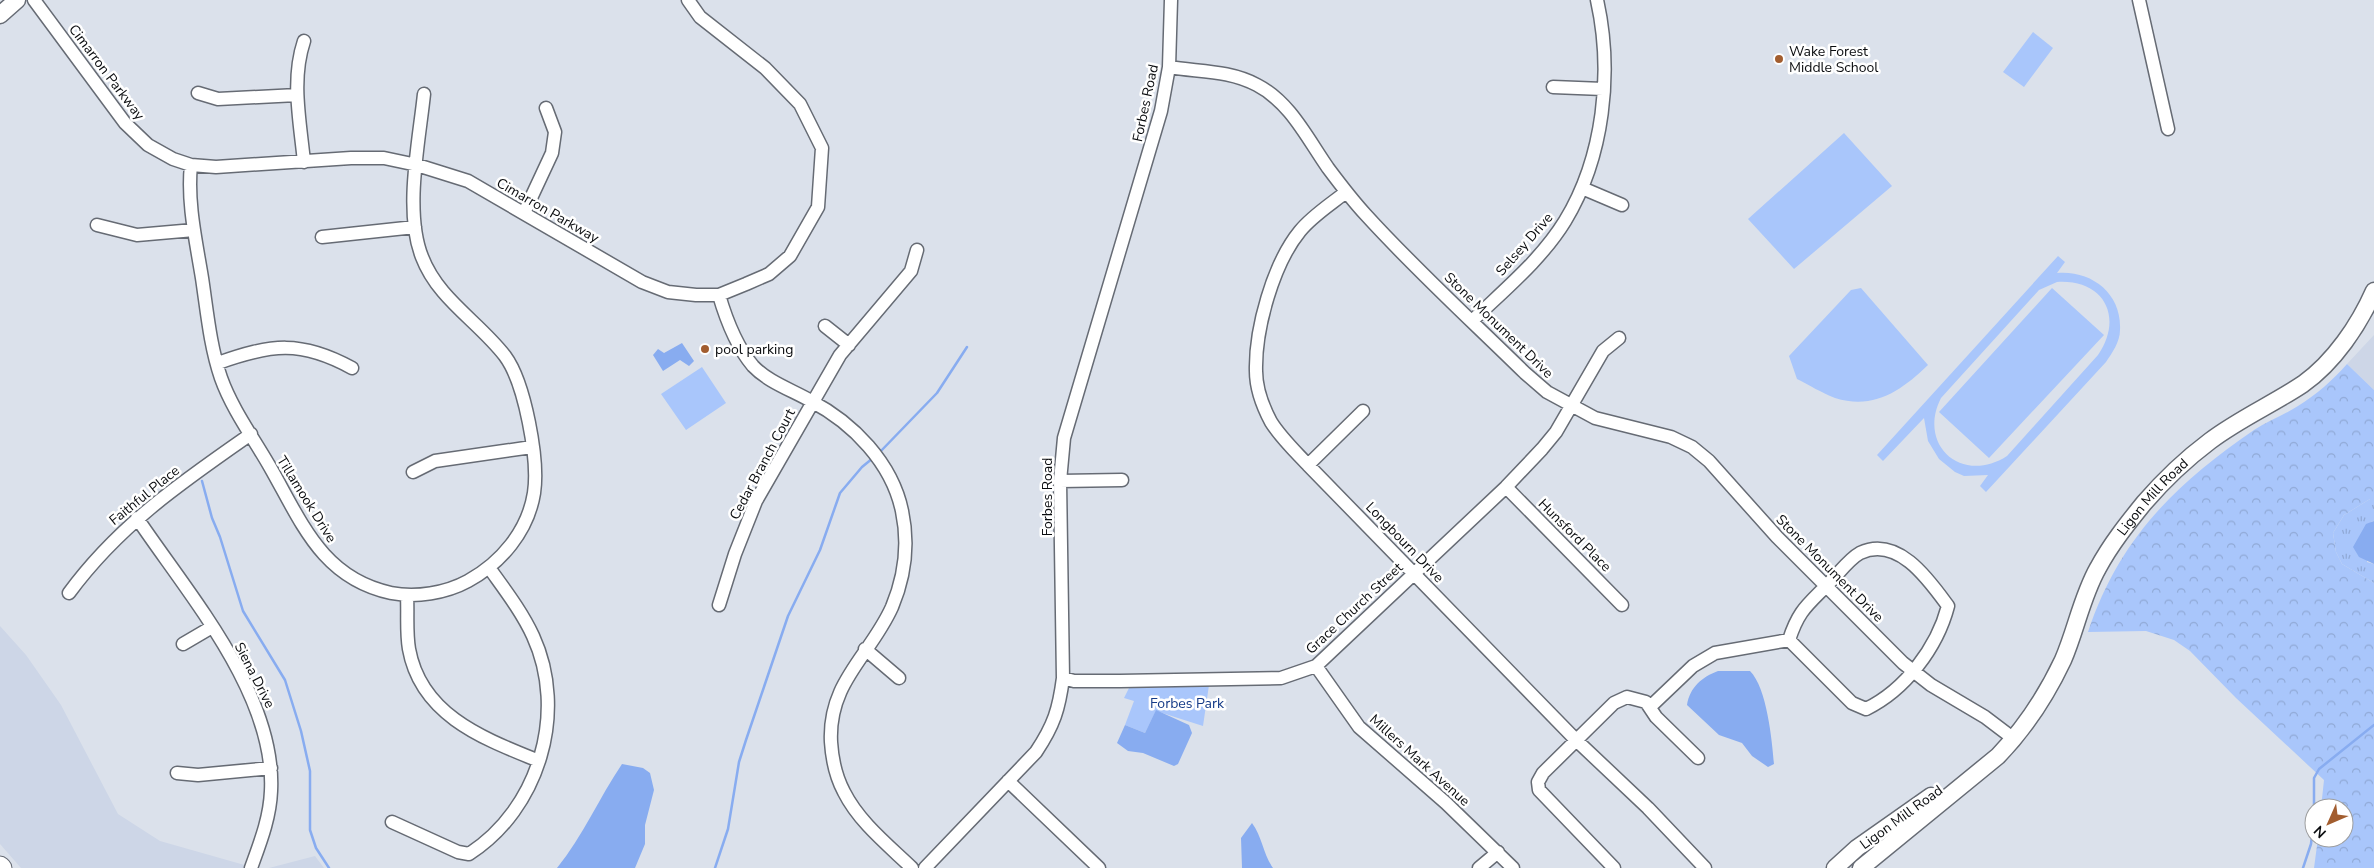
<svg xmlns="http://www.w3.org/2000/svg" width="2374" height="868" viewBox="0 0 2374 868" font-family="'Nunito Sans',sans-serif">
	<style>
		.built { fill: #cdd6e7 }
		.grass { fill: url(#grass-tufts) }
		.forest { fill: url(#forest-crowns) }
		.park { fill: #a9c6fb; fill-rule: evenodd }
		.water { fill: #88acf0 }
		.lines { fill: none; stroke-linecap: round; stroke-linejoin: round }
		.stream { stroke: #88acf0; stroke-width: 2.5 }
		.minor-casing { stroke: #666b74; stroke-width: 15 }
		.major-casing { stroke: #666b74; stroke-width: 19 }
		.highway-casing { stroke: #666b74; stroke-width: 21 }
		.minor { stroke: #fff; stroke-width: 12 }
		.major { stroke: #fff; stroke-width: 16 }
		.highway { stroke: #fff; stroke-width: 19 }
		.poi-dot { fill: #a25d2f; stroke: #fff; stroke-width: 2 }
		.labels { text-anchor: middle; stroke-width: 5; stroke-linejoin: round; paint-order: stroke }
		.poi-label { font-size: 14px; fill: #0a0c0f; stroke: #fff; text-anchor: start }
		.street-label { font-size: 14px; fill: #0a0c0f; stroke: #fff }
		.park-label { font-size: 14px; fill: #153b88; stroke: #fff }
	</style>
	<defs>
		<pattern id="grass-tufts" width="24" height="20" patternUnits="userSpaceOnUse" patternTransform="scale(1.25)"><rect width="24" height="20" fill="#a9c6fb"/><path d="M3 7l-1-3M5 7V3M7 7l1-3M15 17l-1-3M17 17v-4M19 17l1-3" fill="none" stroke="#90a9d6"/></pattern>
		<pattern id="forest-crowns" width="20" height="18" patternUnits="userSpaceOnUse" patternTransform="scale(1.25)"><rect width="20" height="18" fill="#a9c6fb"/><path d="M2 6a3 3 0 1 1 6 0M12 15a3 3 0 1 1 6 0" fill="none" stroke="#90a9d6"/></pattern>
	</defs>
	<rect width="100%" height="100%" fill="#dbe1eb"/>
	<path class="built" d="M2374,335V390L2347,364Z
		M0,626L26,655L61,705L118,814L160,841L255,868H21L0,844Z
		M315,856L324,868H269Z"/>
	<path class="grass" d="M2370,499H2374V521L2371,522L2367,562L2374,564V583L2342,564L2336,552L2333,533L2344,515Z"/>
	<path class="forest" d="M2347,364L2374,390V499H2370L2344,515L2333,533L2336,552L2342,564L2374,583V868H2314L2318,838H2344V808H2321L2324,780L2236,698L2190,651L2174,640L2146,631L2088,632C2119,539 2175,484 2254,430C2268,421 2284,415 2298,406C2317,394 2332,381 2347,364Z"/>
	<path class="park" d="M2033,32L2053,48L2024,87L2003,72Z
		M1844,133L1892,186L1794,269L1748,219Z
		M2058,256L2065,262L2057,273C2091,270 2122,293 2120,330C2120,342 2112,353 2106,362L1986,492L1980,486L1988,475L1964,476L1955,472L1939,459L1928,441L1924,418L1883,461L1877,455ZM2057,282C2104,279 2124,317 2098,355L2007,456C1962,485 1917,445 1941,398L2039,290Z
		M1861,288L1928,365C1901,391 1874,410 1835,398C1822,393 1809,385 1797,379L1789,356L1851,290Z
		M2052,288L2104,335L1989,458L1939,412Z
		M702,367L726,403L686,430L661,394Z
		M1135,685H1209L1203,726L1156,711L1145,733L1125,725L1134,701L1124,698L1129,688Z"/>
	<path class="water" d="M682,343L694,361L689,366L680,360L663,371L653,355L658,349L664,353Z
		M2374,521V564L2359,557L2353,547L2366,524Z
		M1718,671H1750C1767,688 1772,740 1774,764L1768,767L1752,756L1742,743L1719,735L1687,705C1690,687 1702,677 1718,671Z
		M1156,710L1189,725L1192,733L1178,764L1174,766L1143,753L1128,751L1117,743L1125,725L1145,733Z
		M622,764L643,768L650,773L654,790L645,825V844L635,868H557C583,836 599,798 622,764Z
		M1252,823C1262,836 1263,854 1273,868H1242L1241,838Z"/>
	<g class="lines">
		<path class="stream" d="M879,453L937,393L967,347
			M202,481L212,518L220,537L243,611L285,680L301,731L310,771V830L316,848L329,868
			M2314,809V778L2319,769L2374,725
			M715,868L728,829L739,762L746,740L788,616L820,550L840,493L862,467L873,458
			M2303,868L2311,844L2314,816"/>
		<g class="minor-casing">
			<path id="minor" d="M34,0L125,123L148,145L173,159L191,165L216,167L351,158H384L417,165L468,181L642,282L668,292L696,295H719L746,284L769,274L790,256L818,207L822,148L800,104L765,68L700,17L688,0
				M2139,0L2168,129
				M304,41C291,80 300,121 304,162
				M1169,67C1199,72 1229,70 1257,85C1290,102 1307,138 1328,168C1340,184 1352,200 1366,215C1416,270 1472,321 1525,373L1547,392L1595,418L1671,437L1692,447L1709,461L1777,537L1903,663L1931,685L1985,717L2014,739
				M1553,87L1603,89
				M198,93L218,99L297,95
				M191,165C187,202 196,241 202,278C207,311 210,346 221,378C232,409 254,439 270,467C302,523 322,578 391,593C416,598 446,593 468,581C501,563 528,531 534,493C539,460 525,383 505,356C478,321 438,299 422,257C404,212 419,142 424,94
				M1582,188L1622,205
				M1346,192C1331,204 1312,216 1300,231C1273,264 1255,329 1256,371C1256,388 1263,407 1271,422C1281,438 1295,451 1308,465L1575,739L1648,808L1705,868
				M524,213L552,153L555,132L546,108
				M97,225L137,235L194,230
				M322,237L415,227
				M719,295C726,319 736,346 753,366C768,382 792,390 811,401C853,423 892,463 902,511C909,544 905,576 892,607C870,656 828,682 831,742C832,758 836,777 844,792C859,822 888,845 912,868
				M1472,321C1504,290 1541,260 1565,221C1604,157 1613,72 1597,0
				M825,326L849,345
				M218,363C271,344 301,340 352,368
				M1308,465L1363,411
				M413,472L435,461L532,447
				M1060,481L1122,480
				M1506,487L1622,605
				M137,518C188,594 276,694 271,791C270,818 260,843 251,868
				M69,593C119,525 182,482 251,434
				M407,596C408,614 406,632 409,649C421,716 485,739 539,761
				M719,605L735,554L756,501L840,355L911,271L917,250
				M183,644L212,627
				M865,649L899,678
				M1316,666L1359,727L1446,803L1513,868
				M1063,678L1074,681H1120L1281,678L1316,666L1506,487L1542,449L1556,432L1603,351L1619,338
				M1650,707L1693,666L1715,653L1789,640C1799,609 1808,605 1830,582C1839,573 1849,559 1860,553C1898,535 1929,580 1948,606C1937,648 1905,690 1866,709L1852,703L1789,640
				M177,773L198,775L271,768
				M1008,781L1099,868
				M392,822L458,852L469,854C539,809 568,712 533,636C522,612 505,590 490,569
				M925,868L1036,752C1054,725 1059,709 1063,678L1060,481L1064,438L1161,111L1169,67L1171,0
				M1479,868L1498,852
				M1614,868L1539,790L1538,782L1543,773L1614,703L1627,697L1646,702L1656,717L1698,758"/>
		</g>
		<g class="major-casing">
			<g id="major">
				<path d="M0,15L17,0"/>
				<path d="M1835,868L1857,848L1931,796"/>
				<path id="s1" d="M1861,868L1998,756C2025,728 2046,696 2063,660C2076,630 2082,596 2098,568C2111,544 2127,524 2144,503C2163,481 2186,459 2210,441C2239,419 2273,404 2303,384C2334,362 2359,325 2374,291"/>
			</g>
		</g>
		<g class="highway-casing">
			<path id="highway" d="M0,866L2,868"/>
		</g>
		<use href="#minor" class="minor"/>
		<use href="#major" class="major"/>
		<use href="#highway" class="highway"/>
	</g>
	<g class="poi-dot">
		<circle cx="1779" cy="59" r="5"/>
		<circle cx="705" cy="349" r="5"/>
	</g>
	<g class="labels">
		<g class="poi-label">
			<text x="1789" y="56">Wake Forest<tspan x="1789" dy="16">Middle School</tspan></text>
			<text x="715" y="354">pool parking</text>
		</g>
		<g class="street-label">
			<text transform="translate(107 72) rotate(53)" y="5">Cimarron Parkway</text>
			<text transform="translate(1145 103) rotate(-78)" y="5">Forbes Road</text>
			<text transform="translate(548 210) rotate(30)" y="5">Cimarron Parkway</text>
			<text transform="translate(1524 244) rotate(-49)" y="5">Selsey Drive</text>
			<text transform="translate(1499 325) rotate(44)" y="5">Stone Monument Drive</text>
			<text transform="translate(762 464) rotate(-62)" y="5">Cedar Branch Court</text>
			<text transform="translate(144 495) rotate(-39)" y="5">Faithful Place</text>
			<text transform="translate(1047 497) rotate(-90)" y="5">Forbes Road</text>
			<text dy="5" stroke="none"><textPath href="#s1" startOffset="482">Ligon Mill Road</textPath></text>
			<text transform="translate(307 499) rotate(58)" y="5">Tillamook Drive</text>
			<text transform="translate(1575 535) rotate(45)" y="5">Hunsford Place</text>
			<text transform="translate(1405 542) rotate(46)" y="5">Longbourn Drive</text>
			<text transform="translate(1830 568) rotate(45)" y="5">Stone Monument Drive</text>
			<text transform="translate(1354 608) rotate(-43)" y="5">Grace Church Street</text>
			<text transform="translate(255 675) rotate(63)" y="5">Siena Drive</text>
			<text transform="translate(1420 760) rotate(42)" y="5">Millers Mark Avenue</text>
			<text transform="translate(1901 817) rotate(-36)" y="5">Ligon Mill Road</text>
		</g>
		<g class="park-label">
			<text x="1187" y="708">Forbes Park</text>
		</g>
	</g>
	<g transform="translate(2329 823) rotate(225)"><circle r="24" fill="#ffffff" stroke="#9d9e9f"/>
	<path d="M0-4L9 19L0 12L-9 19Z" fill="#a25d2f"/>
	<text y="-8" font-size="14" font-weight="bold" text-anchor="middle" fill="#0a0c0f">N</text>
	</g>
</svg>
